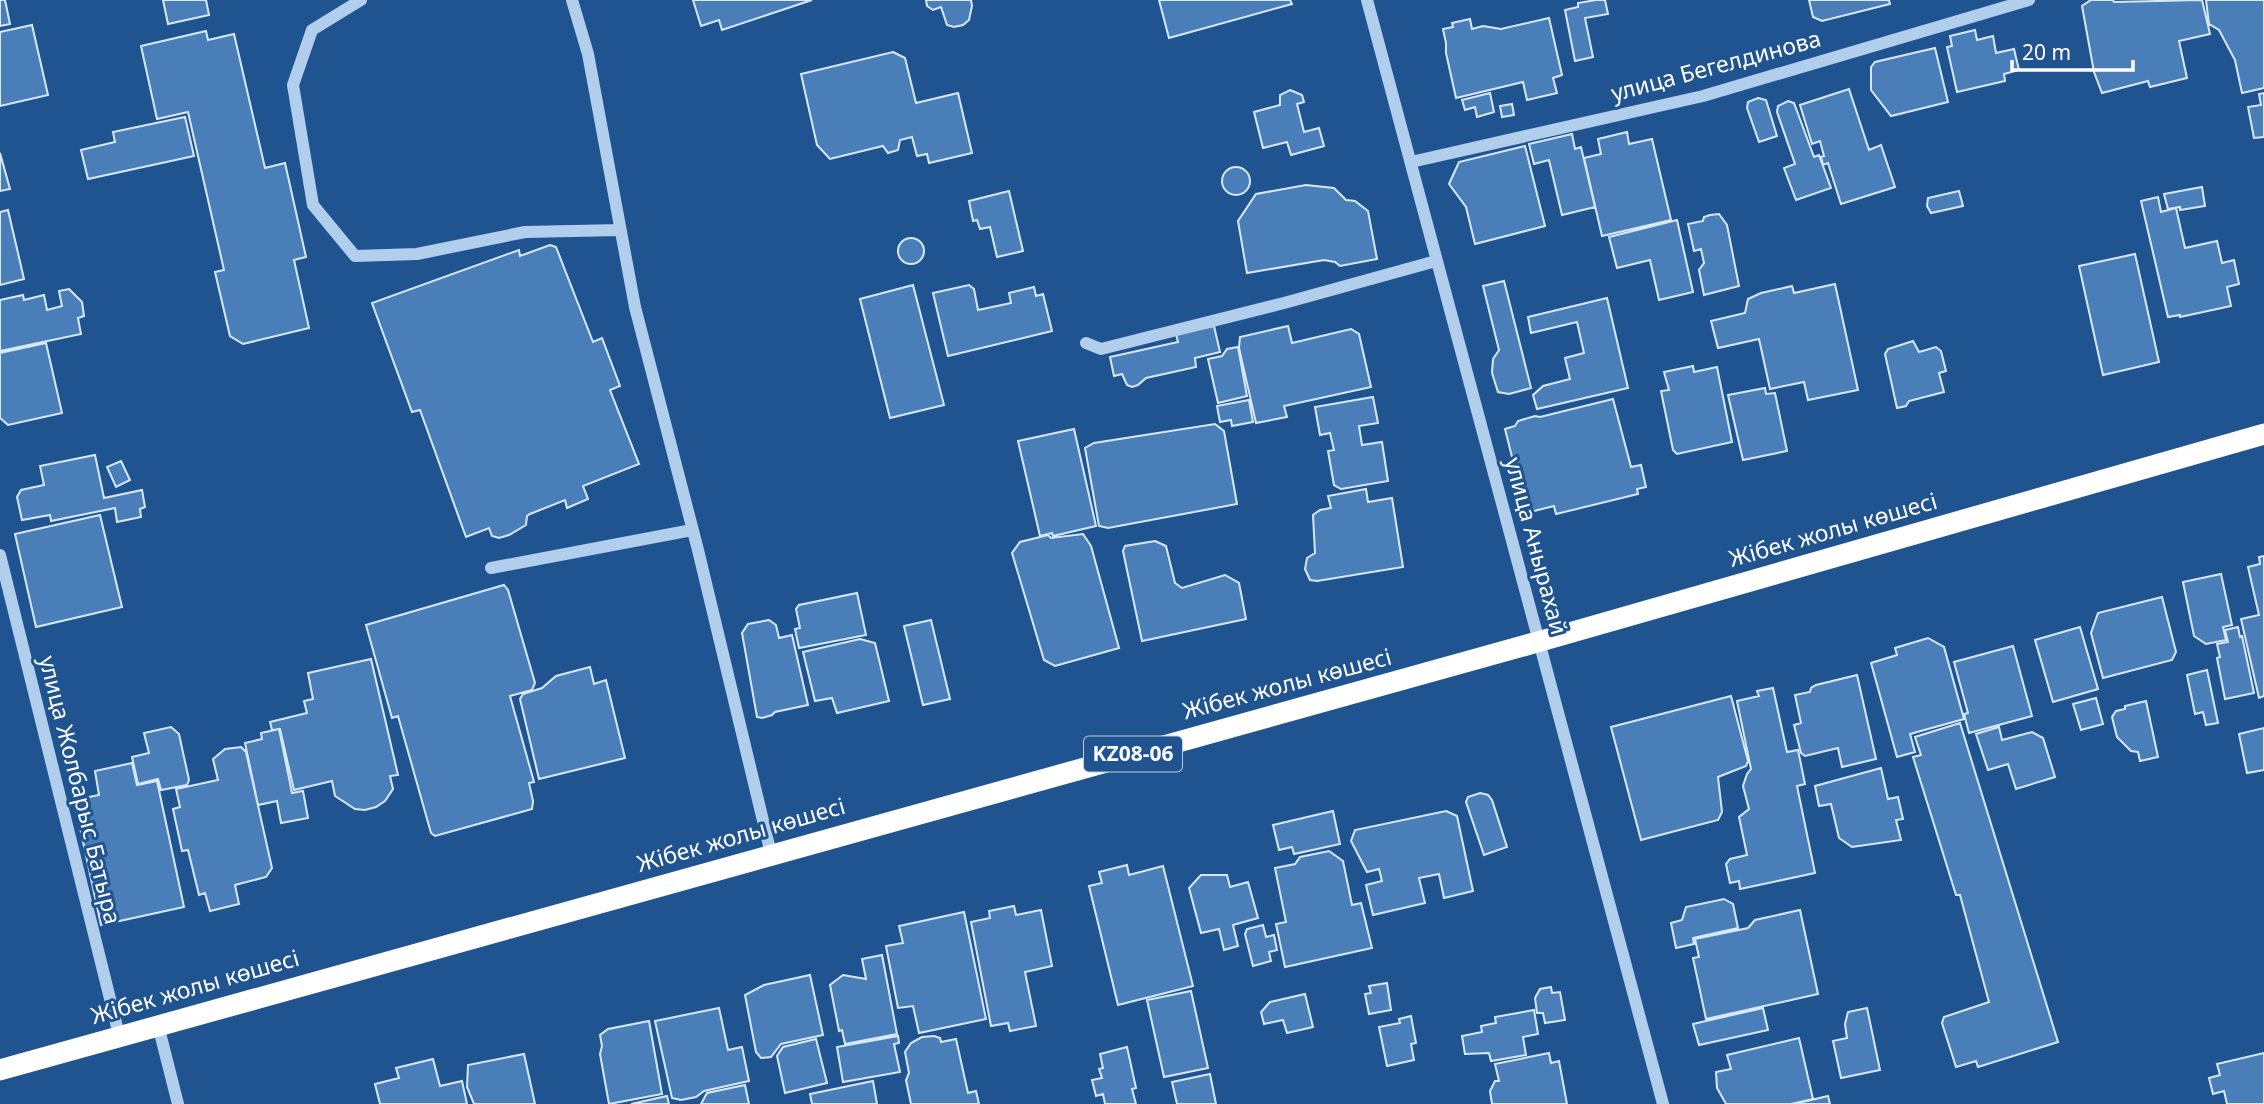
<svg xmlns="http://www.w3.org/2000/svg" width="2264" height="1104" viewBox="0 0 2264 1104" font-family="'Noto Sans',sans-serif">
	<style>
		.building { fill: #497eb8; stroke: #d7e8f9; stroke-width: 2 }
		.lines { fill: none; stroke-linecap: round; stroke-linejoin: round }
		.minor { stroke: #b2ceed; stroke-width: 12 }
		.highway { stroke: #fff; stroke-width: 21 }
		.labels { text-anchor: middle; stroke-width: 6; stroke-linejoin: round; paint-order: stroke }
		.shield { fill: #205491; stroke: #bcccde; stroke-width: 2 }
		.shield-label { font-size: 21px; font-weight: bold; fill: #fff }
		.street-label { font-size: 23px; fill: #fff; stroke: #205491 }
	</style>
	<rect width="100%" height="100%" fill="#205491"/>
	<path class="building" d="M0,0H5L10,24L0,26Z
		M163,0H206L209,15L168,24Z
		M693,0H812L722,30L719,20L701,26Z
		M926,0H971L972,6L969,20L963,25L954,27L947,25L941,7L933,10L927,6Z
		M1159,0H1290L1292,4L1169,38Z
		M1596,0H1605L1608,14L1585,18L1593,57L1575,61L1565,10L1578,7V3Z
		M1809,0H1889L1890,4L1822,21L1813,17Z
		M2091,0H2113L2114,2L2202,0L2210,34L2179,41L2187,78L2150,87L2148,81L2102,93L2094,72L2082,6Z
		M2206,0H2264V88L2242,93L2235,60L2219,30L2209,24Z
		M1549,18L1562,75L1553,78L1557,93L1527,100L1523,82L1456,98L1446,53V43L1443,29L1453,27L1452,23L1470,19L1472,29L1483,26L1501,29Z
		M32,25L48,95L0,106V32Z
		M1975,30L1977,40L1993,36L1996,53L2014,49L2019,70L2004,74L2005,81L1957,92L1947,47L1952,46L1950,36Z
		M206,31L208,40L234,34L265,168L285,163L306,257L294,260L309,328L243,344L230,336L215,272L224,270L188,112L157,119L141,46Z
		M1935,48L1948,102L1891,116L1871,90V67L1875,62Z
		M893,52L905,58L916,103L958,93L972,153L929,163L927,154L917,156L912,137L900,140L898,150L888,153L883,146L830,159L817,145L801,74Z
		M1849,89L1869,150L1881,145L1895,187L1841,204L1828,163L1823,165L1821,157L1824,156L1820,141L1812,144L1800,105Z
		M1290,90L1302,95L1304,102L1297,104L1304,132L1319,128L1324,146L1291,155L1287,142L1263,148L1254,112L1280,105V95Z
		M1490,93L1494,112L1477,117L1475,107L1465,110L1462,100Z
		M2264,93V137L2254,138L2248,107L2261,105L2259,94Z
		M1758,98L1766,100L1777,136L1759,142L1747,108L1748,102Z
		M1788,101L1794,103L1814,157L1819,155L1831,188L1796,200L1784,168L1795,164L1777,112L1778,106Z
		M1512,104L1514,115L1502,117L1500,106Z
		M185,117L194,156L88,179L81,150L115,142L113,132Z
		M1627,132L1629,144L1652,139L1671,220L1602,236L1584,158L1601,154L1598,139Z
		M1572,134L1575,149L1581,147L1595,207L1562,215L1549,160L1534,164L1529,144Z
		M1525,146L1545,226L1475,244L1466,207L1449,184L1459,162Z
		M0,153L10,189L0,191Z
		M1222 181a14 14 0 1 1 28 0a14 14 0 1 1-28 0Z
		M1306,185L1334,188L1346,200L1355,201L1368,211L1377,259L1340,266L1335,262L1324,260L1247,273L1238,221L1256,194Z
		M2202,187L2205,206L2180,210V207L2168,209L2164,194Z
		M1009,191L1023,251L997,257L990,227L980,229L977,220L973,221L969,201Z
		M1959,191L1963,206L1931,213L1927,206L1928,198Z
		M2158,197L2161,212L2176,208L2185,248L2217,241L2222,263L2234,260L2239,284L2227,287L2231,306L2180,317V315L2168,317L2141,201Z
		M8,210L24,279L0,285V212Z
		M1719,214L1727,225L1739,286L1704,295L1699,270L1704,263L1701,249L1694,251L1688,224L1703,221L1704,217L1710,215Z
		M1677,220L1693,292L1659,300L1650,260L1617,268L1609,237Z
		M898 251a13 13 0 1 1 26 0a13 13 0 1 1-26 0Z
		M550,245L556,247L593,342L602,338L620,386L610,390L639,464L583,486L588,499L567,508L565,500L530,514L527,516L526,525L509,535L499,538L492,536L489,528L466,537L420,410L412,412L372,303L519,250L520,256Z
		M2135,254L2159,362L2103,375L2079,266Z
		M1504,281L1531,388L1509,394L1498,392L1492,373L1493,359L1499,350L1483,286Z
		M1835,284L1858,390L1808,400L1804,382L1770,389L1759,339L1718,348L1711,321L1745,313L1748,299L1761,293L1792,286L1794,293Z
		M913,285L944,405L890,418L860,299Z
		M969,285L974,289L978,310L1011,303L1009,293L1034,287L1036,296L1043,294L1052,331L948,356L933,293Z
		M69,289L82,302L84,316L78,318L81,334L0,351V300L23,295L24,300L44,295L47,310L62,306L59,291Z
		M1607,298L1628,388L1537,409L1533,395L1543,386L1570,379L1565,358L1584,353L1577,322L1531,333L1528,317Z
		M1214,326L1220,352L1195,358L1196,367L1146,378L1138,385L1132,387L1127,385L1122,374L1114,376L1110,357L1178,342L1176,334Z
		M1288,326L1292,343L1351,329L1359,334L1371,387L1284,406L1287,417L1256,423L1239,348L1240,337Z
		M1913,341L1919,352L1936,347L1941,351L1946,371L1939,373L1944,392L1909,401L1906,406L1897,408L1885,354L1888,349Z
		M46,343L62,413L8,425L0,418V353Z
		M1238,347L1247,396L1218,403L1208,359L1222,356L1227,349Z
		M1693,366L1694,372L1717,367L1732,442L1677,454L1673,450L1661,391L1669,390L1664,372Z
		M1765,388L1766,394L1775,393L1787,451L1743,460L1728,395Z
		M1373,397L1378,423L1359,426L1362,445L1382,442L1388,481L1341,489L1334,485L1328,451L1334,450L1330,433L1320,435L1315,407Z
		M1613,399L1631,467L1641,465L1646,487L1637,489L1638,494L1556,514L1554,506L1526,513L1505,429L1515,426L1518,421L1535,416L1540,417Z
		M1249,400L1253,422L1232,426L1231,420L1220,422L1217,406Z
		M1215,424L1224,431L1237,504L1108,528L1099,526L1085,448L1094,443Z
		M1074,429L1096,526L1053,536L1052,533L1040,536L1018,441Z
		M95,455L104,498L142,490L145,507L140,509L141,517L117,522L115,508L51,521L50,515L22,520L17,497L21,490L44,485L40,466Z
		M121,461L130,480L116,487L107,467Z
		M1366,489L1368,502L1392,498L1403,567L1317,581L1310,580L1305,569L1307,558L1315,553L1313,515L1320,510L1331,508L1328,496Z
		M100,515L122,607L36,627L15,534Z
		M1083,534L1091,546L1119,648L1055,666L1044,660L1012,553L1020,542L1048,535L1051,538Z
		M1155,541L1166,546L1175,583L1182,588L1225,575L1239,583L1246,619L1142,641L1123,551L1125,546Z
		M2264,556V696L2259,698L2241,619L2259,615L2248,567L2260,564L2259,557Z
		M2221,574L2232,625L2223,627L2226,640L2206,644L2194,636L2183,582Z
		M504,585L508,590L535,683L532,690L510,696L534,782L529,783L533,801L532,809L435,836L431,833L398,716L392,718L366,625Z
		M857,593L866,635L799,648L795,629L800,628L796,609L799,605Z
		M2162,597L2176,652L2172,660L2103,678L2091,633L2098,613Z
		M769,620L776,625L779,638L792,635L808,705L775,712L772,715L762,718L757,717L742,633L748,624Z
		M931,620L950,699L923,705L904,626Z
		M2080,627L2098,689L2053,702L2035,640Z
		M2238,627L2240,637L2242,636L2254,693L2225,699L2217,658L2220,657L2217,644L2228,642L2225,630Z
		M1928,638L1944,647L1964,719L1910,734L1915,752L1897,757L1871,663L1897,655L1895,648Z
		M860,639L875,643L889,701L837,713L832,698L815,701L803,652Z
		M2013,646L2032,716L1969,733L1964,714L1968,713L1954,662Z
		M371,659L398,775L390,776L393,789L385,801L376,807L365,810L355,809L335,796L332,781L294,790L280,729L272,730L270,722L307,713L304,701L313,699L308,673Z
		M590,667L594,684L606,680L625,758L539,779L520,699L523,694L542,688L556,676Z
		M2207,670L2218,723L2206,725L2203,712L2195,714L2187,675Z
		M1857,675L1876,759L1842,767L1838,748L1805,756L1801,753L1794,725L1801,723L1795,695L1810,692L1811,688L1816,685Z
		M1773,688L1787,752L1798,750L1805,784L1797,786L1815,873L1740,889L1739,881L1730,883L1726,864L1730,859L1747,855L1739,817L1749,809L1743,786L1747,774L1751,769L1737,701L1759,696L1757,691Z
		M1731,696L1748,761L1746,766L1718,777L1722,812L1718,820L1641,840L1611,727Z
		M2096,698L2103,724L2081,730L2073,704Z
		M2146,701L2158,757L2140,761L2138,752L2131,751L2117,737L2112,717L2116,711L2125,709V706Z
		M1960,723L2058,1042L1978,1067L1976,1061L1956,1067L1942,1023L1944,1017L1989,1002L1960,895H1956L1913,757L1921,755L1915,737Z
		M171,727L179,734L189,780L187,785L161,790L158,779L138,784L132,757L149,753L144,733Z
		M1999,727L2002,740L2032,732L2043,738L2055,777L2016,789L2008,764L1988,770L1976,734Z
		M2264,728V770L2247,773L2239,734Z
		M279,729L292,793L303,791L308,818L281,823L277,801L258,805L245,743L262,739L261,733Z
		M241,747L246,752L272,868L266,877L235,885L239,904L210,911L205,893L199,895L188,850L182,851L173,809L180,807L176,789L218,780L213,759L225,749Z
		M132,763L137,785L157,781L184,907L101,925L74,800L99,795L95,771Z
		M1881,768L1888,799L1898,797L1903,819L1896,820L1901,840L1852,847L1839,838L1831,804L1819,806L1815,786Z
		M1480,793L1488,795L1492,800L1507,847L1484,855L1466,802L1468,797Z
		M1333,811L1340,844L1294,854L1292,847L1279,850L1273,825Z
		M1446,811L1457,816L1473,891L1444,898L1439,874L1419,878L1425,903L1373,915L1366,885L1382,881L1379,869L1367,872L1351,841L1355,830Z
		M1329,851L1343,861L1352,905L1361,903L1372,948L1285,967L1276,924L1286,922L1275,868L1295,864L1300,857Z
		M1127,865L1129,875L1163,866L1193,986L1118,1005L1089,886L1102,883L1099,872Z
		M1201,875H1227L1230,887L1248,882L1258,918L1233,925L1238,946L1224,950L1219,929L1201,933L1189,888Z
		M1724,899L1733,904L1738,928L1693,938L1694,944L1676,948L1671,923L1682,920L1686,907Z
		M1014,906L1016,915L1041,910L1052,966L1025,972L1036,1026L1010,1031L1008,1023L991,1026L971,922L990,918L989,911Z
		M1800,910L1818,994L1706,1019L1693,958L1699,957L1695,939L1748,928L1755,920Z
		M964,912L986,1019L919,1033L913,1006L898,1008L886,946L903,943L899,926Z
		M1263,925L1266,937L1274,935L1277,950L1269,952L1271,961L1253,966L1245,934L1247,929Z
		M882,955L897,1034L845,1044L842,1030L839,1031L830,985L843,975L866,979L862,959Z
		M810,975L823,1035L781,1044L771,1057L761,1058L756,1052L745,995L764,985Z
		M1387,983L1391,1010L1369,1014L1365,994L1371,993L1369,986Z
		M1551,987L1552,993L1560,992L1565,1020L1545,1023L1543,1013H1537L1535,998L1540,989Z
		M1191,991L1208,1068L1164,1077L1147,1000Z
		M1305,994L1313,1027L1287,1033L1283,1020L1264,1024L1261,1012L1270,1002Z
		M719,1008L728,1050L742,1047L749,1081L704,1091L696,1097L681,1100L672,1098L655,1021Z
		M1763,1008L1768,1030L1699,1045L1693,1024Z
		M1867,1008L1880,1070L1841,1078L1833,1041L1847,1038L1845,1024L1848,1012Z
		M1534,1010L1538,1034L1523,1037L1526,1055L1491,1061L1489,1053L1465,1054L1462,1036L1482,1032L1481,1026L1496,1023L1495,1017Z
		M1411,1016L1416,1043L1411,1044L1414,1060L1387,1066L1379,1027L1400,1023L1399,1019Z
		M649,1021L662,1094L609,1104L600,1054L602,1046L600,1035L608,1029Z
		M898,1036L899,1043L894,1044L900,1072L843,1082L837,1047Z
		M934,1036L940,1038L941,1042L956,1039L968,1093L976,1091L979,1104H911L906,1080L909,1073L905,1052L911,1043L922,1037Z
		M1799,1038L1813,1099L1791,1104H1726L1717,1088L1716,1072L1731,1069L1727,1055Z
		M816,1039L827,1083L785,1093L777,1056L783,1047Z
		M1127,1047L1136,1088L1132,1089L1136,1104H1105L1103,1094L1096,1096L1092,1080L1102,1078L1099,1069L1103,1068L1100,1054Z
		M1549,1053L1551,1063L1559,1061L1567,1104H1492L1490,1091L1495,1081H1499L1495,1064Z
		M2264,1053V1104H2227L2224,1091L2213,1094L2209,1078L2220,1075L2217,1064Z
		M524,1054L535,1104H474L467,1087L468,1065Z
		M433,1059L440,1086L462,1081L467,1104H380L375,1084L399,1078L396,1068Z
		M1210,1074L1216,1104H1177L1172,1082Z
		M873,1081L877,1104H812L810,1094Z
		M745,1085L749,1104H701L707,1093Z
		M667,1096L669,1104H631Z
		M1828,1096L1830,1104H1794Z"/>
	<g class="lines">
		<path class="minor" d="M361,0L312,30L293,85L313,205L355,256L417,254L525,232L620,230
			M572,0L588,54L635,307L698,550L771,854
			M1367,0L1663,1104
			M1411,162L1703,96L2029,0
			M1086,343L1101,349L1284,303L1436,261
			M0,555L119,1035
			M491,568L692,530
			M158,1025L178,1104"/>
		<path class="highway" d="M0,1070L1541,641L2264,434"/>
	</g>
	<g class="labels">
		<rect class="shield" x="1084" y="736.5" width="98" height="35" rx="5"/>
		<g class="shield-label">
			<text x="1133" y="761">KZ08-06</text>
		</g>
		<g class="street-label">
			<text transform="translate(1716 66) rotate(-15)" y="8">улица Бегелдинова</text>
			<text transform="translate(1833 530) rotate(-16)" y="8">Жібек жолы көшесі</text>
			<text transform="translate(1536 546) rotate(75)" y="8">улица Анырахай</text>
			<text transform="translate(1287 684) rotate(-15)" y="8">Жібек жолы көшесі</text>
			<text transform="translate(80 790) rotate(76)" y="8">улица Жолбарыс Батыра</text>
			<text transform="translate(741 835) rotate(-16)" y="8">Жібек жолы көшесі</text>
			<text transform="translate(195 987) rotate(-16)" y="8">Жібек жолы көшесі</text>
		</g>
	</g>
	<path d="M2012 60v10h121v-10" fill="none" stroke="#ffffff" stroke-width="3.5"/>
	<text x="2022" y="60" font-size="21" fill="#ffffff" stroke="#205491" stroke-width="5" paint-order="stroke">20 m</text>
</svg>
